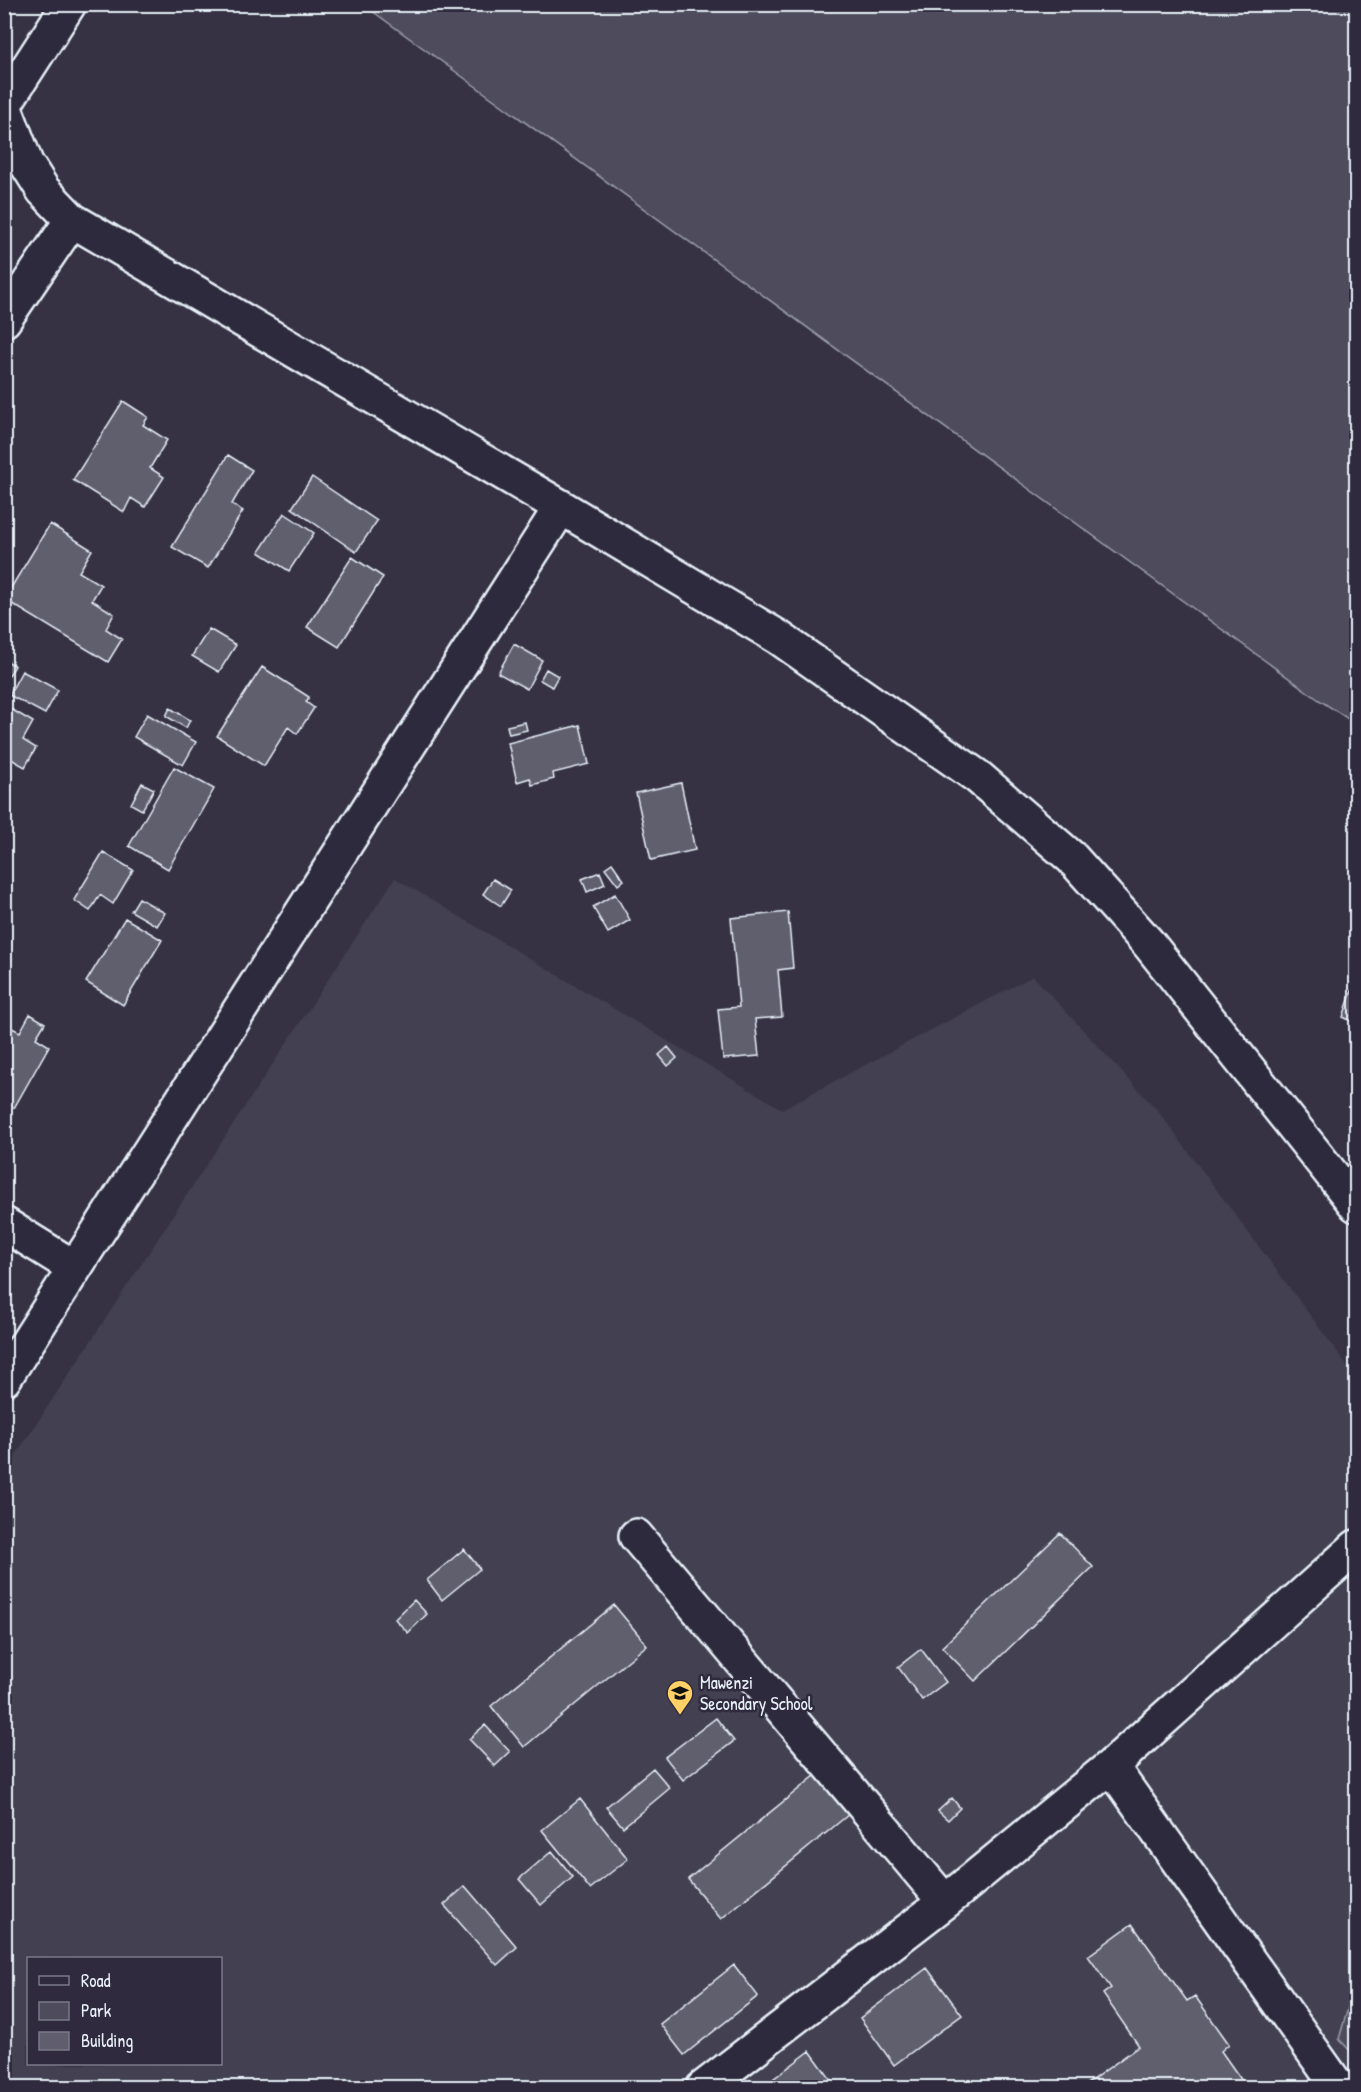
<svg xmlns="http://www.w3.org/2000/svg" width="1361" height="2092" viewBox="0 0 1361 2092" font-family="'Patrick Hand',sans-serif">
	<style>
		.built { fill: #433f51; fill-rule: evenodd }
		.green { fill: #4d4b5c; stroke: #9a9eaa; stroke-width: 1.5 }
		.building { fill: #605e6e; stroke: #e8f1f8; stroke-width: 1.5 }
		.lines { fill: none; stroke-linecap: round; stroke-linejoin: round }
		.minor-casing { stroke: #e8f1f8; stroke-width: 38 }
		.highway-casing { stroke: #e8f1f8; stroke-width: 38 }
		.minor { stroke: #2f2a3d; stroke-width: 33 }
		.highway { stroke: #2f2a3d; stroke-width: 33 }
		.labels { text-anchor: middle; stroke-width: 5; stroke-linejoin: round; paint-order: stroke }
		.poi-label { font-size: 18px; fill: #e8f1f8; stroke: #2f2a3d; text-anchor: start }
	</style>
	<rect width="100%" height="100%" fill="#363244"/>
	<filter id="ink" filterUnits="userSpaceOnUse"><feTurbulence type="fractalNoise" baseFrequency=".0167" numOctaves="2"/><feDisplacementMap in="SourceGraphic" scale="12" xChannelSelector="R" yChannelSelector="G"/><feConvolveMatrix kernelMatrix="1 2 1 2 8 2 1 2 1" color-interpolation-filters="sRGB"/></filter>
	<g filter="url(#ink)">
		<path class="built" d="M395,878L782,1109L1033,976L1158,1111L1356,1377V2087H5L4,1473ZM28,1958H220V2064H28Z"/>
		<path class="green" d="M364,5H1356V724L1319,700Z
			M1356,1980V2057L1339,2039Z"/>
		<path class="building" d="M123,401L148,417L143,425L167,440L150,468L164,477L145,507L131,498L124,512L73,480Z
			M228,455L252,470L232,504L243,511L208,568L172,547Z
			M312,477L377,521L356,552L292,508Z
			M284,513L314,533L289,571L259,552Z
			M50,524L92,550L79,572L101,585L92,600L114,614L106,629L122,639L108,662L4,599Z
			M352,557L383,577L339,647L307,627Z
			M209,629L236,645L219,672L192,656Z
			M514,644L542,660L527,689L498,673Z
			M4,659L15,666L4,683Z
			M262,667L309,697L306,702L314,708L297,734L288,727L264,766L217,736Z
			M546,669L558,676L552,687L540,680Z
			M22,671L58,690L45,714L9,695Z
			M4,705L33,722L23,740L36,748L25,767L4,755Z
			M170,708L190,720L186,728L166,716Z
			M147,714L196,742L183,765L134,737Z
			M525,722L527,730L509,734L507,726Z
			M580,725L589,764L553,773L554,779L532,785L530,778L517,782L508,743Z
			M174,767L214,789L168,869L129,846Z
			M142,783L154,789L142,810L131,804Z
			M681,783L695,850L651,860L636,793Z
			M103,852L133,870L113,904L100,895L90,911L74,900Z
			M612,863L624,880L618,885L605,868Z
			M600,872L605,884L587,892L582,879Z
			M493,879L511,890L501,906L483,894Z
			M615,894L630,920L608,933L593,907Z
			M139,898L165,913L157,926L131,911Z
			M788,912L793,968L778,970L782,1017L755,1019L759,1056L723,1059L718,1009L739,1007L731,918Z
			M125,918L162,940L123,1005L86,982Z
			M1356,979V1023L1343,1017Z
			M30,1014L45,1023L36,1038L49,1046L14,1108L4,1103V1036L10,1027L20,1032Z
			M668,1047L677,1058L668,1066L659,1055Z
			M1060,1533L1093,1567L975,1681L942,1647Z
			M464,1549L480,1569L442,1600L427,1580Z
			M414,1600L427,1614L408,1633L395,1619Z
			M614,1605L647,1645L524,1747L491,1706Z
			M921,1649L946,1682L922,1700L898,1667Z
			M716,1718L734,1741L683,1780L665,1757Z
			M485,1725L510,1752L495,1766L469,1739Z
			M653,1768L670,1788L623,1827L606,1807Z
			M816,1775L848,1815L721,1919L688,1879Z
			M952,1798L960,1808L948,1820L938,1811Z
			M580,1799L628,1859L590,1889L542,1830Z
			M552,1851L573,1877L541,1905L519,1879Z
			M465,1886L517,1947L497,1965L444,1905Z
			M1132,1924L1187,2001L1195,1996L1229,2044L1221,2051L1247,2088H1081L1139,2046L1103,1994L1111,1988L1088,1956Z
			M734,1965L758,1996L684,2055L660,2024Z
			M927,1968L962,2015L894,2065L860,2018Z
			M810,2051L837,2088H761Z"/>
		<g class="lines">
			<g class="minor-casing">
				<path id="minor" d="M4,106L26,163L43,190L72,220L561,507L778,637L978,777L1072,858L1149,944L1356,1205
					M4,320L72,220
					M4,1224L75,1268
					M4,1379L561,507
					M636,1536L945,1902
					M1111,1766L1339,2088
					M703,2088L945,1902L1111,1766L1356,1547"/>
			</g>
			<g class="highway-casing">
				<path id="highway" d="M4,105L69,4"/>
			</g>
			<use href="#minor" class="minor"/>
			<use href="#highway" class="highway"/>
		</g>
	</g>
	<defs>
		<g id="school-pin" transform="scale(1.35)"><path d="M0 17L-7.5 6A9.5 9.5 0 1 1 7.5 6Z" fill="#ffd166" stroke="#2f2a3d"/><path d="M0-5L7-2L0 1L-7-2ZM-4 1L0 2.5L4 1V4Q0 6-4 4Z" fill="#111"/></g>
	</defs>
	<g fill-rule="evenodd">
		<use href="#school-pin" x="680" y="1693"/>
	</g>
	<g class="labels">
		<g class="poi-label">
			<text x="700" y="1689">Mawenzi<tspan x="700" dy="21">Secondary School</tspan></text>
		</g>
	</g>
	<rect width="1361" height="2092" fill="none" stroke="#2f2a3d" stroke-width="24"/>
	<rect x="12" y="12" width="1337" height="2068" fill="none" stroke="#e8f1f8" stroke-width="2" filter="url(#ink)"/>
	<rect x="27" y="1957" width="195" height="108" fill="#2f2a3d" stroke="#797a88" stroke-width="1.5"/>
	<rect x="39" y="1976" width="30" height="9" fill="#2f2a3d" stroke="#797a88" stroke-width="1.5"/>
	<text x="81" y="1987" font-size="18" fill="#e8f1f8">Road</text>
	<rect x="39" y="2002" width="30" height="18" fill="#4d4b5c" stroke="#797a88" stroke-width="1.5"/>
	<text x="81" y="2017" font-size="18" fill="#e8f1f8">Park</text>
	<rect x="39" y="2032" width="30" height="18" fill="#605e6e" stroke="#797a88" stroke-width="1.5"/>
	<text x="81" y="2047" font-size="18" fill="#e8f1f8">Building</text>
</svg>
